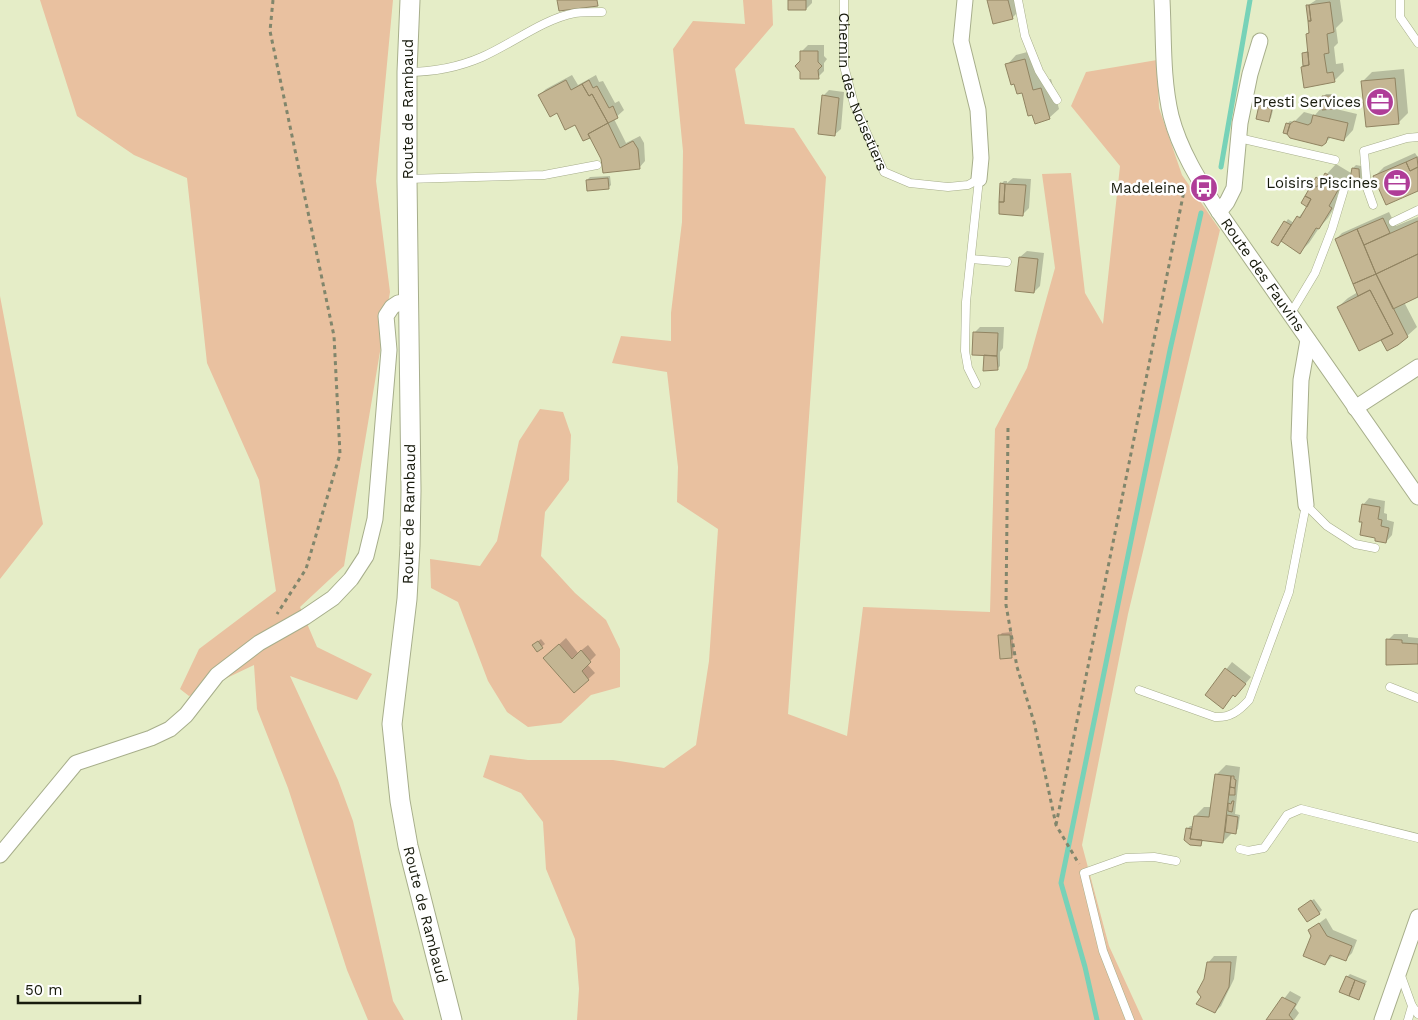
<svg xmlns="http://www.w3.org/2000/svg" width="1418" height="1020" viewBox="0 0 1418 1020" font-family="'Work Sans',sans-serif">
	<style>
		.green { fill: #e9c1a0 }
		.shadow { fill: #0003 }
		.lines { fill: none; stroke-linecap: round; stroke-linejoin: round }
		.stream { stroke: #77d2b8; stroke-width: 5 }
		.building { fill: #c4b693; stroke: #918462 }
		.service-casing { stroke: #a7ae8b; stroke-width: 9 }
		.minor-casing { stroke: #a7ae8b; stroke-width: 17 }
		.tertiary-casing { stroke: #a7ae8b; stroke-width: 21 }
		.path { stroke: #81866c; stroke-width: 3; stroke-dasharray: 4 4; stroke-linecap: butt }
		.service { stroke: #fff; stroke-width: 8 }
		.minor { stroke: #fff; stroke-width: 15 }
		.tertiary { stroke: #fff; stroke-width: 19 }
		.labels { text-anchor: middle; stroke-width: 5; stroke-linejoin: round; paint-order: stroke }
		.street-label { font-size: 15px; fill: #181b0d; stroke: #fff }
		.poi-label { font-size: 15px; fill: #181b0d; stroke: #fff; text-anchor: end }
	</style>
	<rect width="100%" height="100%" fill="#e5edc7"/>
	<path class="green" d="M40,0H393L376,181L390,292L344,566L300,607L317,647L372,674L357,700L290,676L338,780L353,821L393,1001L404,1020H368L347,970L288,788L257,709L254,665L189,696L180,689L199,649L276,591L259,480L207,363L187,178L134,155L77,116Z
		M743,0H772L773,25L735,69L745,124L794,128L826,177L788,714L847,736L863,607L990,612L995,429L1027,368L1055,268L1042,174L1071,173L1085,293L1103,324L1120,166L1071,106L1086,72L1157,60L1159,108L1182,175L1220,230L1128,614L1082,845L1109,946L1143,1020H577L579,989L575,939L546,869L543,822L521,793L483,777L490,755L528,760H613L664,768L696,745L709,661L718,529L677,502L678,467L667,372L612,363L621,336L671,341V313L682,222L683,151L673,49L693,21L745,24Z
		M0,296L43,524L0,579Z
		M540,409L563,412L571,435L569,480L545,512L541,556L575,593L606,620L620,649V687L591,695L561,723L528,727L507,712L488,681L458,602L431,588L430,559L480,566L497,541L519,441Z"/>
	<path class="shadow" d="M789,0H812V3L806,9Z
		M988,0H1015L1018,12L1012,18Z
		M1316,0H1340L1343,21L1336,28L1338,43L1334,47L1336,64L1343,63L1344,71L1334,81L1302,67L1304,65L1303,54L1309,50L1307,34L1310,31L1307,6Z
		M808,45H824V56L827,59L824,63V71L818,77L801,61V52Z
		M1035,50L1043,81L1051,79L1059,109L1049,118L1023,91L1007,65L1016,55Z
		M1404,69L1408,113L1399,122L1367,125L1363,81L1372,72Z
		M572,75L578,85L596,75L599,82L603,81L615,103L619,101L624,110L614,119L626,143L640,136L644,143L645,161L639,168L603,158L590,136L584,140L575,124L557,112L539,95L546,89Z
		M829,90L844,92L841,129L834,135L823,96Z
		M1326,94H1335L1336,105L1332,108L1357,114L1353,130L1344,140L1331,137L1326,142L1287,124L1290,121L1294,122L1304,112L1315,115L1323,106V97Z
		M1263,103L1274,106L1271,118L1268,121L1260,106Z
		M1415,153L1417,156H1418V189L1375,176L1384,167Z
		M1336,164L1351,173L1337,196L1340,198L1328,218L1319,228L1309,243L1300,252L1282,240L1278,245L1273,241L1288,219L1294,223L1308,206L1317,178L1320,176L1324,177Z
		M1356,165L1361,166L1362,182L1360,185L1350,183L1353,168Z
		M610,176L611,185L608,188L587,180L590,177Z
		M1013,178L1031,179L1029,208L1023,214L1001,184L1004,181H1007V183Z
		M1389,212L1396,226L1418,217V295L1404,302L1417,327L1407,336L1382,338L1338,307L1348,298L1358,292L1336,239L1342,233Z
		M1027,251L1044,253L1040,286L1034,292L1020,257Z
		M980,327H1004L1003,348L1000,352V366L997,369L974,333Z
		M1369,498L1385,501L1384,513L1387,514V520L1394,522L1392,535L1386,542L1376,536L1363,521V505Z
		M1012,632L1014,654L1011,657L999,636L1002,633Z
		M1394,634H1408V637L1418,638V663L1388,640Z
		M566,638L578,653L588,645L596,655L587,664L595,673L574,692L551,652Z
		M541,639L545,644L537,650L533,645Z
		M1232,662L1251,677L1241,689L1234,694L1223,707L1206,695Z
		M1226,765L1240,767L1235,814L1240,815L1238,829L1235,832H1233L1223,842L1204,839L1200,845L1187,829L1190,826H1193L1195,816L1204,807H1212L1216,775Z
		M1314,899L1322,910L1319,913L1302,907Z
		M1326,918L1333,930L1357,940L1352,953L1346,959L1333,955L1325,964L1310,930Z
		M1214,956H1237L1234,979L1221,1006L1215,1012L1202,997L1208,963Z
		M1350,974L1367,981L1358,998L1347,977Z
		M1290,991L1301,997L1295,1008L1299,1013L1294,1020H1268Z"/>
	<g class="lines">
		<path class="stream" d="M1221,167L1250,0
			M1097,1020L1085,967L1061,883L1170,350L1201,213"/>
	</g>
	<path class="building" d="M557,0H597L598,6L559,11Z
		M788,0H806V10H788Z
		M987,0H1008L1013,19L993,24Z
		M1330,2L1334,32L1327,34L1329,53L1324,54L1327,73L1333,72L1335,82L1304,88L1301,67L1309,65L1306,34L1309,33L1308,21H1311L1309,5Z
		M1306,5H1309L1311,21H1308Z
		M800,51H818V62L822,66L818,70L819,79H800V72L795,66L800,61Z
		M1308,52L1309,65L1303,66L1302,53Z
		M1025,59L1033,90L1041,88L1050,119L1035,124L1032,115L1028,116L1022,93L1017,94L1014,84L1011,85L1005,64Z
		M1395,78L1399,124L1366,127L1361,81Z
		M566,80L571,90L582,84L589,96L592,94L608,123L588,134L590,138L583,141L575,125L565,130L557,113L550,117L538,95Z
		M589,80L593,88L597,86L609,108L613,106L618,118L608,123L592,94L589,96L582,84Z
		M822,95L839,98L835,136L818,134Z
		M1322,96H1332L1333,109L1322,110Z
		M1259,105L1272,109L1269,122L1256,119Z
		M1313,115L1348,123L1344,141L1328,137L1326,143L1322,146L1290,138L1287,134L1290,124L1294,121L1308,125L1311,123Z
		M608,123L620,148L633,141L638,149L640,169L603,173L601,159L588,134Z
		M1286,123L1290,124L1287,134L1283,133Z
		M1417,157L1418,167L1410,171L1406,162Z
		M1406,162L1410,171L1418,167V191L1386,205L1373,176Z
		M1352,168L1359,169L1360,186L1349,184Z
		M1325,173L1342,183L1329,206L1332,208L1319,229L1316,228L1300,254L1281,241L1297,216L1300,218L1311,199L1305,196L1312,184L1317,187Z
		M1316,177L1321,181L1317,187L1312,184Z
		M608,178L609,189L587,191L586,180Z
		M1000,183L1005,184L1004,202H999Z
		M1005,184L1026,185L1023,216L999,214V202H1004Z
		M1305,196L1311,199L1307,207L1301,203Z
		M1383,218L1390,233L1364,245L1357,229Z
		M1284,221L1291,225L1278,246L1271,242Z
		M1418,221V254L1376,274L1364,245Z
		M1357,229L1376,274L1353,284L1335,239Z
		M1418,254V297L1393,309L1376,274Z
		M1019,257L1038,259L1034,293L1015,291Z
		M1376,274L1408,337L1398,345L1387,351L1381,340L1393,334L1370,290L1358,296L1353,284Z
		M1370,290L1393,334L1359,351L1337,307Z
		M973,332L998,333L997,356L972,355Z
		M984,355L997,356L998,370L983,371Z
		M1362,504L1380,507L1378,519L1382,520L1381,526L1389,528L1386,543L1375,541V538L1360,535L1362,522H1359Z
		M998,635H1010L1012,658L1000,659Z
		M1386,639L1402,640V643L1418,644V664L1386,665Z
		M538,641L543,648L537,652L532,645Z
		M559,644L572,659L581,650L591,662L582,671L589,680L574,693L543,658Z
		M1225,668L1246,684L1235,697L1233,695L1223,709L1205,695Z
		M1215,774L1231,776L1223,843L1190,839L1194,816L1209,817Z
		M1231,776H1234V779L1236,780L1235,788L1230,787Z
		M1230,787L1235,788V795H1229Z
		M1232,801H1234L1232,812L1228,811V803L1231,804Z
		M1227,815L1238,817L1236,834L1225,832Z
		M1186,828L1192,829L1190,839L1202,840L1201,846L1190,845L1184,840Z
		M1311,900L1320,914L1307,922L1298,909Z
		M1319,923L1327,936L1352,946L1346,961L1330,955L1325,965L1303,956L1311,936L1308,930Z
		M1207,962H1231L1229,987L1215,1013L1196,1004L1201,997L1197,992L1204,979Z
		M1346,976L1355,980L1349,996L1339,992Z
		M1355,980L1365,984L1359,1000L1349,996Z
		M1282,997L1296,1004L1289,1015L1293,1020H1266Z"/>
	<g class="lines">
		<g class="service-casing">
			<g id="service">
				<path id="s1" d="M844,0V66L854,104L884,172L910,183L948,187L968,185L979,179"/>
				<path d="M1018,0L1025,36L1039,71L1057,100"/>
				<path d="M1400,0V17L1418,43"/>
				<path d="M407,72C432,72 459,67 482,57C512,44 543,19 575,13C584,12 593,12 602,12"/>
				<path d="M1239,138L1335,160"/>
				<path d="M407,179L544,175L597,165"/>
				<path d="M1373,205L1367,188L1364,151L1407,138L1418,137"/>
				<path d="M1393,222L1418,210"/>
				<path d="M971,259L1007,262"/>
				<path d="M1291,313L1315,273L1332,229L1345,186"/>
				<path d="M976,384L968,368L965,351L966,302L979,179"/>
				<path d="M1306,505L1327,526L1355,544L1375,548"/>
				<path d="M1390,687L1418,698"/>
				<path d="M1139,690L1215,717C1230,718 1239,711 1249,700L1289,592L1306,505"/>
				<path d="M1240,849L1248,851L1264,848L1287,815L1301,809L1418,838"/>
				<path d="M1400,973L1412,1006L1418,1014"/>
				<path d="M1130,1020L1103,951L1084,873L1126,858L1154,857L1176,861"/>
				<path d="M1408,1020L1412,1006"/>
			</g>
		</g>
		<g class="minor-casing">
			<g id="minor">
				<path d="M965,0L961,41L978,110L981,158L979,179"/>
				<path id="s2" d="M1162,0C1164,38 1162,78 1171,116C1180,151 1200,182 1219,212L1418,497"/>
				<path d="M1219,212L1227,202L1234,188L1240,123L1250,74L1260,41"/>
				<path d="M1355,408L1418,367"/>
				<path d="M1306,505L1299,438L1301,380L1308,340"/>
				<path d="M0,855L76,763L151,738L170,729L186,715L217,675L259,643L305,617L333,598L351,579L366,556L375,519L389,350L386,316L392,307L398,303L409,301"/>
				<path d="M1382,1020L1418,917"/>
			</g>
		</g>
		<g class="tertiary-casing">
			<g id="tertiary">
				<path id="s3" d="M410,0L407,72V179L411,490L410,546L407,599L392,724L400,801L408,846L452,1020"/>
			</g>
		</g>
		<path class="path" d="M273,0L270,31L334,336L340,454L306,569L277,614
			M1008,428L1006,605L1017,667L1034,722L1056,825L1079,864
			M1056,825L1185,186"/>
		<use href="#service" class="service"/>
		<use href="#minor" class="minor"/>
		<use href="#tertiary" class="tertiary"/>
	</g>
	<defs>
		<g id="office-disc" transform="scale(1.4375)"><circle r="9.5" fill="#af3d98" stroke="#fff"/><path d="M-6-3h4V-5.5h4V-3h4V5H-6ZM-1-4.5V-3h2v-1.5ZM-6 0V1H6V0Z" fill="#fff"/></g>
		<g id="bus-disc" transform="scale(1.4375)"><circle r="9.5" fill="#af3d98" stroke="#fff"/><path d="M-5-6H5V4H4V6H2V4H-2V6H-4V4H-5ZM-3.5-4V0h7V-4ZM-3.5 1.2v1.5H-2V1.2ZM2 1.2v1.5H3.5V1.2Z" fill="#fff"/></g>
	</defs>
	<g fill-rule="evenodd">
		<use href="#office-disc" x="1380" y="102"/>
		<use href="#office-disc" x="1397" y="183"/>
		<use href="#bus-disc" x="1204" y="188"/>
	</g>
	<g class="labels">
		<g class="street-label">
			<text dy="5" stroke="none"><textPath href="#s1" startOffset="95">Chemin des Noisetiers</textPath></text>
			<text transform="translate(408 109) rotate(-90)" y="5">Route de Rambaud</text>
			<text dy="5" stroke="none"><textPath href="#s2" startOffset="301">Route des Fauvins</textPath></text>
			<text transform="translate(409 514) rotate(-89)" y="5">Route de Rambaud</text>
			<text dy="5" stroke="none"><textPath href="#s3" startOffset="919">Route de Rambaud</textPath></text>
		</g>
		<g class="poi-label">
			<text x="1361" y="107">Presti Services</text>
			<text x="1378" y="188">Loisirs Piscines</text>
			<text x="1185" y="193">Madeleine</text>
		</g>
	</g>
	<path d="M18 995v8h122v-8" fill="none" stroke="#181b0d" stroke-width="2.5"/>
	<text x="25" y="995" font-size="15" fill="#181b0d" stroke="#ffffff" stroke-width="4" paint-order="stroke">50 m</text>
</svg>
